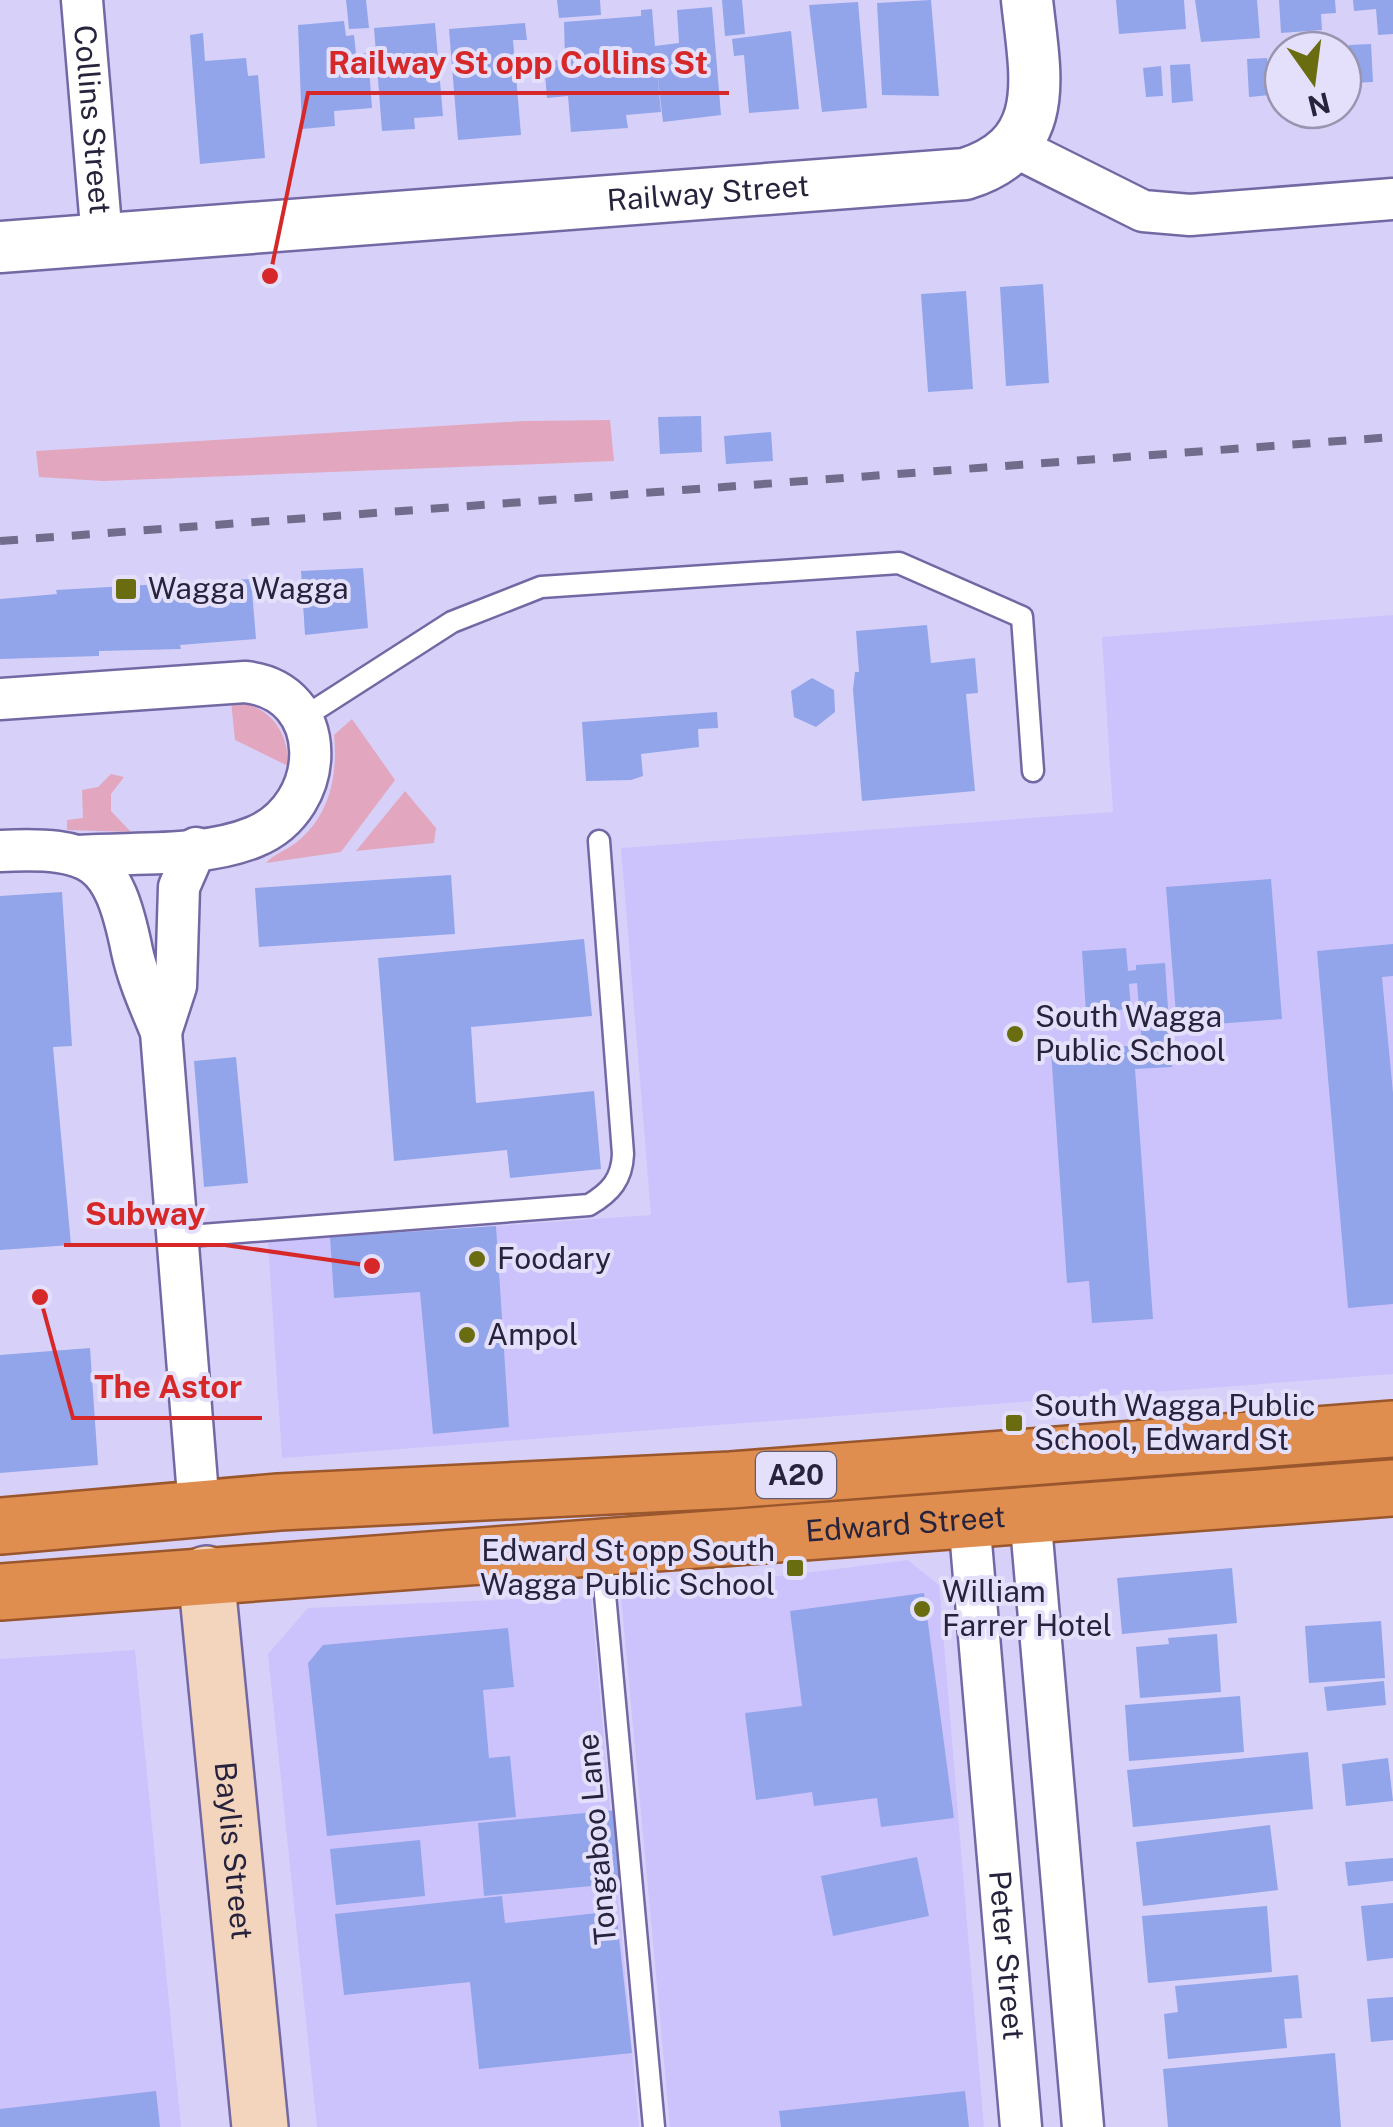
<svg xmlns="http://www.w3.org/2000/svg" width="1393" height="2127" viewBox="0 0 1393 2127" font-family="'Public Sans',sans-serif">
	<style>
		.built { fill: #ccc3fd }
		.green { fill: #e2a7bf }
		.building { fill: #92a5ea }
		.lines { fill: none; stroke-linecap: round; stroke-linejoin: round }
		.service-casing { stroke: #7468a4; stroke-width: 25 }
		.minor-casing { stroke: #7468a4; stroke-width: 45 }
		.tertiary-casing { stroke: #7468a4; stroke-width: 55 }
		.secondary-casing { stroke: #7468a4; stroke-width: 60 }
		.trunk-casing { stroke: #9a562c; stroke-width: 60 }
		.service { stroke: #fff; stroke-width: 20 }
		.minor { stroke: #fff; stroke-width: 40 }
		.tertiary { stroke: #fff; stroke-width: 50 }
		.secondary { stroke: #f3d4bd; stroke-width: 55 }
		.trunk { stroke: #df8e4f; stroke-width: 55 }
		.rail { stroke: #716c8b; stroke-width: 8; stroke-dasharray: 18 18; stroke-linecap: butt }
		.poi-dot { fill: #696d10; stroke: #e4e0fb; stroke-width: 4 }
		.labels { text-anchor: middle; stroke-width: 8; stroke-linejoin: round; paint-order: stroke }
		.shield { fill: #e4e0fb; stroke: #605c75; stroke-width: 2.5 }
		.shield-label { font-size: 28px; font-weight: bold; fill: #28233c }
		.street-label { font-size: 30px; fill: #28233c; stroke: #e4e0fb }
		.poi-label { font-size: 30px; fill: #28233c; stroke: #e4e0fb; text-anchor: start }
		.leader { fill: none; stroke: #d62828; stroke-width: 4 }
		.callout-dot { fill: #d62828; stroke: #e4e0fb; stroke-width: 4 }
		.callout-label { font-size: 32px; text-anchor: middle; font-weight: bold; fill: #d62828; stroke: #e4e0fb; stroke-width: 8; stroke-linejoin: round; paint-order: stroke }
	</style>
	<rect width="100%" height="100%" fill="#d7d1f9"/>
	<path class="built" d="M1393,615V1374L282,1458L268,1242L651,1215L621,848L1113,812L1102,637Z
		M908,1560L939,1585L984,2127H670L621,1596Z
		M591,1596L639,2127H317L268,1654L308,1608Z
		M135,1650L181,2127H0V1659Z"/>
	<path class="green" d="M610,420L614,461L103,481L39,477L36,451L524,421Z
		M231,701C268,704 289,730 288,766L235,740Z
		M352,719L395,780L341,852L266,863C272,855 287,850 297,842C330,815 338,775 334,735Z
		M111,774L124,777L111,794V811L131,832L67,830V820L83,818L82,790L98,787Z
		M405,791L436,828L434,843L356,851Z"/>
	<path class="building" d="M346,0H366L369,28L349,29Z
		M557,0H600L601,15L559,18Z
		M722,0H742L745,34L725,36Z
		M931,0L939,96L882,95L877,3Z
		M1116,0H1184L1186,29L1119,34Z
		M1195,0H1257L1260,38L1201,42Z
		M1279,0H1335L1336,13L1321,14L1322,30L1281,33Z
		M1353,0H1393V34L1378,35L1376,9L1354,11Z
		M858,2L867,108L822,112L809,5Z
		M712,7L721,115L663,122L657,71L661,112L626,115L628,128L571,132L568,96L547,98L544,61L565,60L564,22L641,16V10L652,9L655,46L679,43L677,10Z
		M344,21L346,36L354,35L356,54L368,53L372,108L334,111L335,126L302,129L298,25Z
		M435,23L443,116L414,118L415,129L382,131L374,28Z
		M525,23L527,40H513L521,135L458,140L449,29Z
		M791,31L799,109L749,113L744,55L734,56L732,39Z
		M203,33L205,61L246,58L248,76L258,75L265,158L200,164L190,35Z
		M1371,44L1373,82L1351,83L1349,45Z
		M1283,51V87L1276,88L1273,52Z
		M1267,58L1270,95L1249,97L1247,59Z
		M1190,64L1193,101L1172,103L1170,65Z
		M1161,66L1163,96L1146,97L1143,68Z
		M1043,284L1049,383L1006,386L1000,287Z
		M966,291L973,389L928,392L921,294Z
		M701,416L702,452L660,454L658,417Z
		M771,432L773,461L726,464L724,436Z
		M363,568L368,628L305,635L301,571Z
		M251,579L256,639L180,645L181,649L99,651V656L0,659V599L57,594L56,590Z
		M927,625L931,663L975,658L978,693L966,694L975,791L862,801L853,690L855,672H859L856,631Z
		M812,678L834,690L835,712L816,727L794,717L791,691Z
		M717,712L718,728L698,729L699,747L641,754L643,776L631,780L586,781L582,722Z
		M451,875L455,934L259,947L255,888Z
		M1271,879L1282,1019L1177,1027L1166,887Z
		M62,892L72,1046L53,1047L71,1245L0,1250V896Z
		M584,939L592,1016L471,1027L476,1103L594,1091L601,1169L510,1178L507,1150L394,1161L378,958Z
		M1393,944V976L1382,977L1393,1093V1304L1348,1308L1317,951Z
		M1126,948L1128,971L1136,970V965L1165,963L1172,1067L1135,1069L1153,1319L1092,1323L1089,1281L1067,1283L1051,1051L1142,1045L1137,983L1129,984L1131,1009L1086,1012L1082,951Z
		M236,1057L248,1183L204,1187L194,1061Z
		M496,1226L509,1427L433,1434L420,1292L334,1298L330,1237Z
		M90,1348L98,1465L0,1473V1355Z
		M1232,1568L1237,1623L1122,1634L1117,1578Z
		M924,1593L954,1818L881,1827L877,1798L814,1806L812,1792L756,1800L745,1713L802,1706L790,1611Z
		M1381,1621L1385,1678L1309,1683L1305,1626Z
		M508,1628L514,1687L483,1690L489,1758L510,1756L516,1817L327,1836L308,1663L323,1645Z
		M1217,1634L1221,1692L1140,1698L1136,1647L1169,1644L1168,1638Z
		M1384,1681L1386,1705L1327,1711L1324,1687Z
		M1240,1696L1244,1752L1129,1761L1125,1705Z
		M1308,1752L1313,1809L1133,1827L1127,1770Z
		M1388,1758L1393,1801L1346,1806L1342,1764Z
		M617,1810L624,1883L484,1896L478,1823Z
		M1270,1825L1278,1890L1143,1906L1136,1842Z
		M420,1840L425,1896L336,1905L330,1849Z
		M917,1857L929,1916L833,1936L821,1876Z
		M1393,1858V1881L1348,1886L1345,1862Z
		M502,1896L505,1923L616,1911L632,2053L479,2069L470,1982L344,1995L335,1914Z
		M1393,1903V1958L1367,1961L1361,1906Z
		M1267,1906L1272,1972L1148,1983L1142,1916Z
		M1298,1975L1302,2018L1284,2019L1287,2048L1168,2059L1164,2014L1178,2012L1175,1986Z
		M1393,1997V2040L1371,2042L1367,1999Z
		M1335,2053L1341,2127H1168L1163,2069Z
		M156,2091L160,2127H0V2109Z
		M965,2091L969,2127H781L779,2111Z"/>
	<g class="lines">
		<g class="service-casing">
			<path id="service" d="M301,719L452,622L541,587L899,563L1022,617L1033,771
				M176,1237L589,1205C611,1192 622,1179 623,1154L599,841
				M601,1551L654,2127"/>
		</g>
		<g class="minor-casing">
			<g id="minor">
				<path id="s1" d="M82,0L102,239"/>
				<path d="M1015,147L1143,211L1190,215L1393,199"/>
				<path d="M0,699L245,682C332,691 329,807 254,837C203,858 134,852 79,856"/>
				<path d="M0,851C94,847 113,858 132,951C138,979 150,1005 161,1032L199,1508"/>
				<path d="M161,1032L176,986L179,887L196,848"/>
				<path d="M1030,1514L1083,2127"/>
				<path id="s2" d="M969,1519L1021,2127"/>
			</g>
		</g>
		<g class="tertiary-casing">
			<g id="tertiary">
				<path id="s3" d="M0,247L965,174C1054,146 1035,76 1027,0"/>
			</g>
		</g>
		<g class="secondary-casing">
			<g id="secondary">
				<path id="s4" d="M206,1574L260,2127"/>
			</g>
		</g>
		<g class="trunk-casing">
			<g id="trunk">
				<path d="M0,1526L279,1502L731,1480L1393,1429"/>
				<path id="s5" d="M0,1592L1393,1488"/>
			</g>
		</g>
		<use href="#service" class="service"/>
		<use href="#minor" class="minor"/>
		<use href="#tertiary" class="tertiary"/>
		<use href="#secondary" class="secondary"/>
		<use href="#trunk" class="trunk"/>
		<path class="rail" d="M0,541L1393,437"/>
	</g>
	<g class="poi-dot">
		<rect x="114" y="577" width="24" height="24" rx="5"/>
		<circle cx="1015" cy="1034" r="10"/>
		<circle cx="477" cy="1259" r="10"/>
		<circle cx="467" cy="1335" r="10"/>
		<rect x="1004" y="1413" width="20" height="20" rx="5"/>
		<rect x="785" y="1558" width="20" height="20" rx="5"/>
		<circle cx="922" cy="1609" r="10"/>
	</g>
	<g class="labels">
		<rect class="shield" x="756" y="1452" width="80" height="46" rx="8"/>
		<g class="shield-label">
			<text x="796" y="1485">A20</text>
		</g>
		<g class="street-label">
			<text dy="10" stroke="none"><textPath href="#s1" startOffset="120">Collins Street</textPath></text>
			<text dy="10" stroke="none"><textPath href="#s3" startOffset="710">Railway Street</textPath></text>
			<text dy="10" stroke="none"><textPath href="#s5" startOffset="908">Edward Street</textPath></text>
			<text transform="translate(597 1839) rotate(-95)" y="10">Tongaboo Lane</text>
			<text dy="10" stroke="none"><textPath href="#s4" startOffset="278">Baylis Street</textPath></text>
			<text dy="10" stroke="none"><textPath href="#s2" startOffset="438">Peter Street</textPath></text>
		</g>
		<g class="poi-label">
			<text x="148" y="599">Wagga Wagga</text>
			<text x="1035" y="1027">South Wagga<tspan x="1035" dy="34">Public School</tspan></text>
			<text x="497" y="1269">Foodary</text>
			<text x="487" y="1345">Ampol</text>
			<text x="1034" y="1416">South Wagga Public<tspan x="1034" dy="34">School, Edward St</tspan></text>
			<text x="775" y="1561" text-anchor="end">Edward St opp South<tspan x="775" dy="34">Wagga Public School</tspan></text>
			<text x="942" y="1602">William<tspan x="942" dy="34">Farrer Hotel</tspan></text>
		</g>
	</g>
	<path class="leader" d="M270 276L308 93H729M372 1266L225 1245H64M40 1297L73 1418H262"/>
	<g class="callout-dot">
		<circle cx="270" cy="276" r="10"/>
		<circle cx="372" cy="1266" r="10"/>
		<circle cx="40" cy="1297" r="10"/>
	</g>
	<g class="callout-label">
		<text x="518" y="74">Railway St opp Collins St</text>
		<text x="145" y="1225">Subway</text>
		<text x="168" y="1398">The Astor</text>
	</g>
	<g transform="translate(1313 80) rotate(166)"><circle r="48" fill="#e4e0fb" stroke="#9994af" stroke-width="2.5"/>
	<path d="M0-8L18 38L0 25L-18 38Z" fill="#696d10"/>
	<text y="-15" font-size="28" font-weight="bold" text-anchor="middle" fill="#28233c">N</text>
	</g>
</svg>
